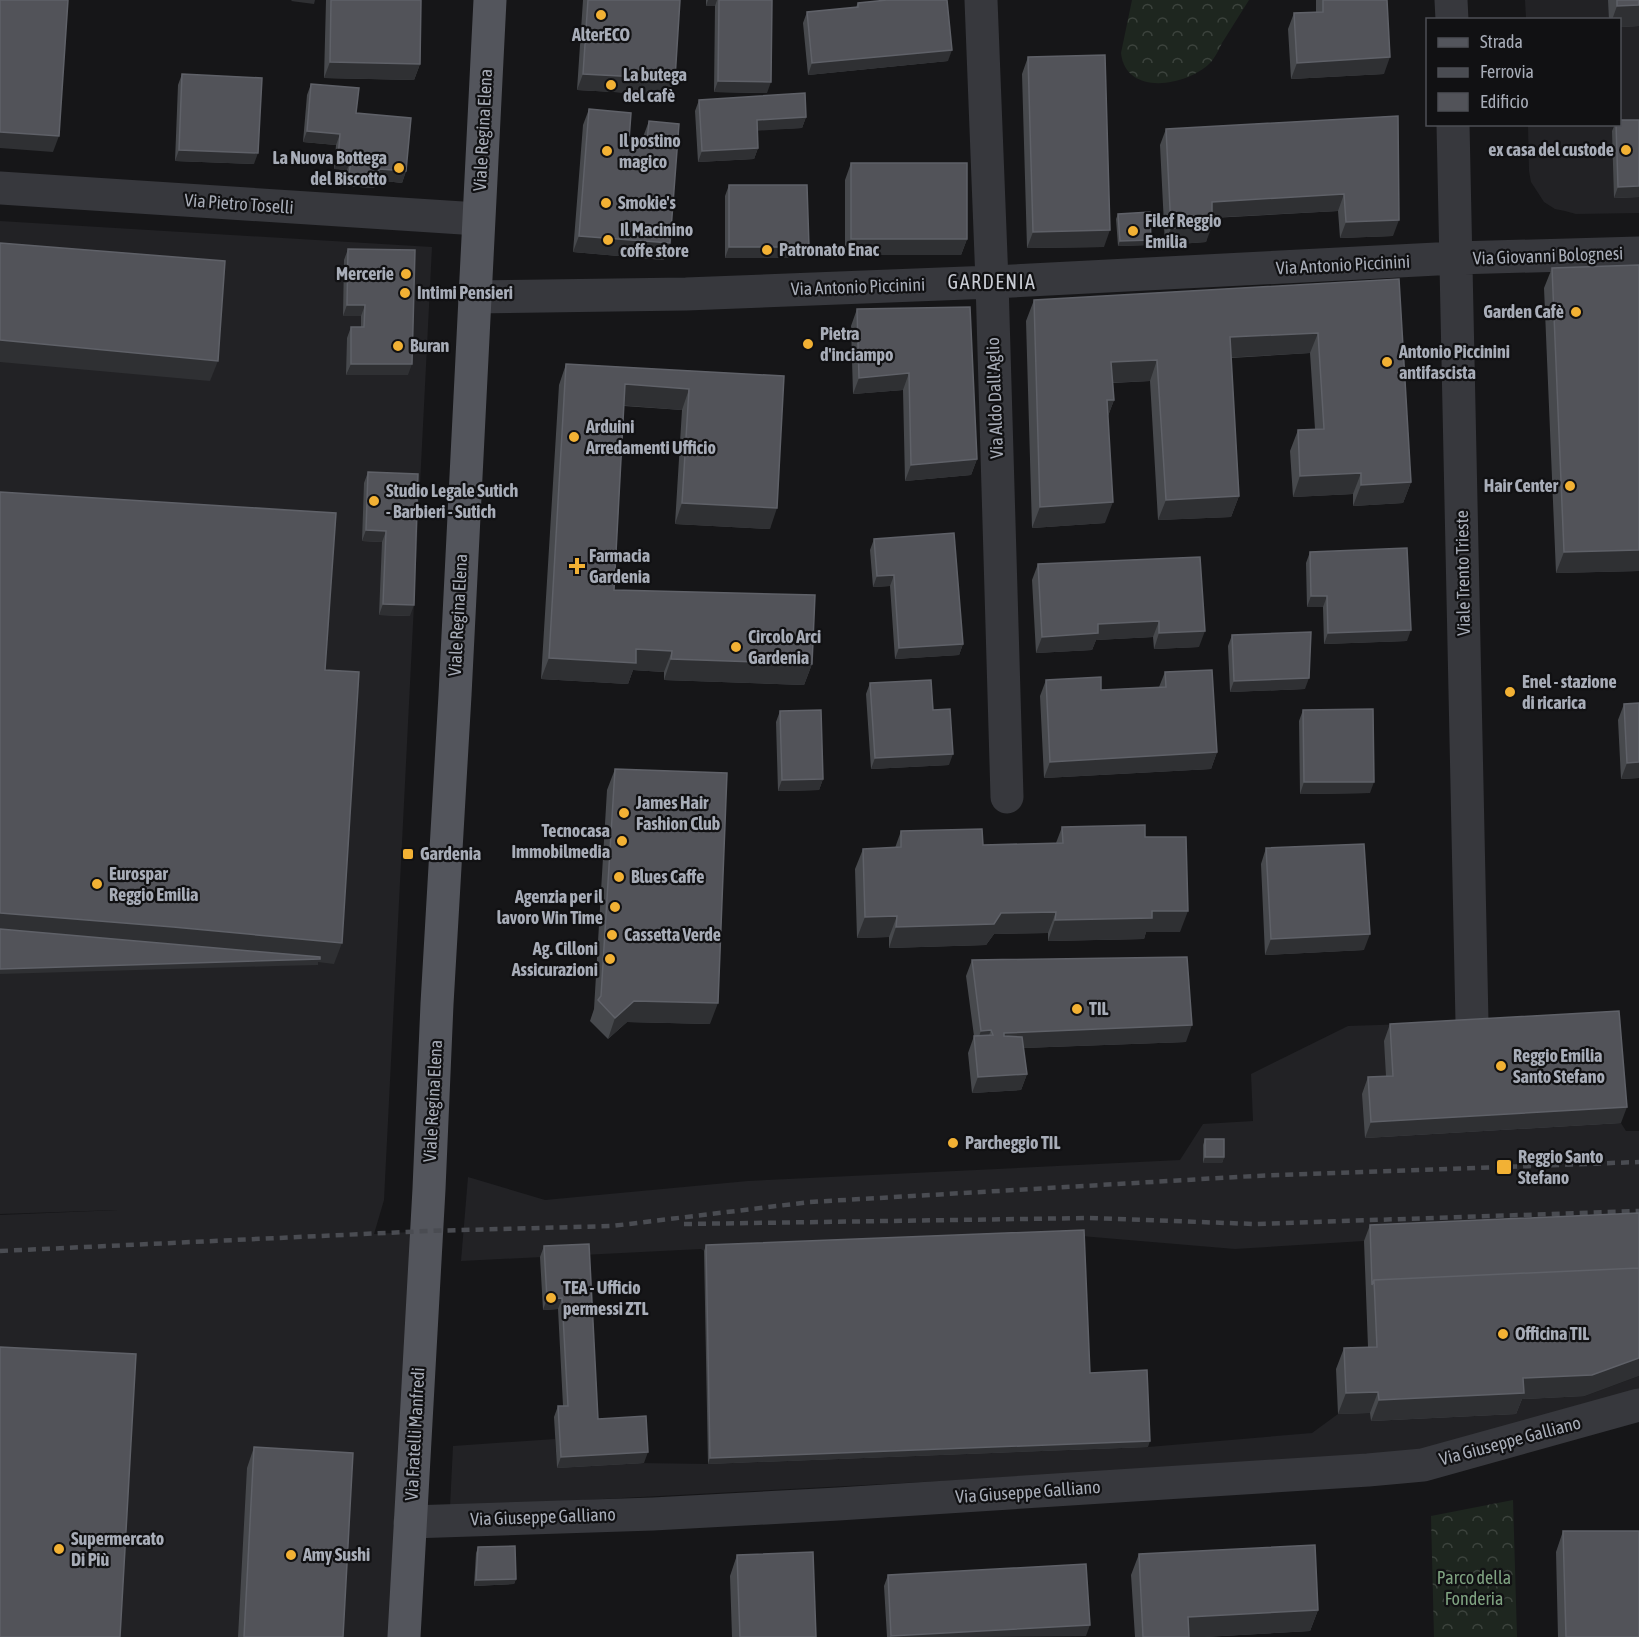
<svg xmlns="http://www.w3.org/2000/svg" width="1639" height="1637" viewBox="0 0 1639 1637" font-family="'Asap Condensed',sans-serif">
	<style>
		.built { fill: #222225 }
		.forest { fill: url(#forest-crowns) }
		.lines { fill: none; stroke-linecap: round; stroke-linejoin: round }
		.minor { stroke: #37383d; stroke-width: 33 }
		.major { stroke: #53555c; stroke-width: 33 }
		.rail { stroke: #4a4c52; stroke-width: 4.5; stroke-dasharray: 8 6; stroke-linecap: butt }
		.wall { fill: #47494d }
		.shaded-wall { fill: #2f3033 }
		.building { fill: #525359; stroke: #5f6168; stroke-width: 1.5 }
		.poi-dot { fill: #f2b134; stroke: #111113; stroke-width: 2 }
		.labels { text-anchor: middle; stroke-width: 4.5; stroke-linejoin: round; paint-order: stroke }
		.poi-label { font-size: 18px; font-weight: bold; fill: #a8adb8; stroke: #111113; text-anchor: start }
		.street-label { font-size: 18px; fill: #a8adb8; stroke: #111113 }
		.park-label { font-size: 18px; fill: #7fa381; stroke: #111113 }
		.neighbourhood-label { font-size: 20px; letter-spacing: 1.5px; fill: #c9ccd4; stroke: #111113 }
	</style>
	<defs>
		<pattern id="forest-crowns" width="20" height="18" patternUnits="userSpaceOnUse" patternTransform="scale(1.5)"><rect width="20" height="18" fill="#1e261f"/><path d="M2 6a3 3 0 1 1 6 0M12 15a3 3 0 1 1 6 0" fill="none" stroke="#3c433d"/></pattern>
	</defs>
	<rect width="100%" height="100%" fill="#161618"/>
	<path class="built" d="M1525,0H1639V213L1576,214L1565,211L1555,209L1544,202L1531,182L1529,171L1528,125L1620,124V20L1526,19Z
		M0,221L432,247L384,1200L374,1234L427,1231L405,1637H0V1215L118,1210L0,1214Z
		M1611,1017L1621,1123L1626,1131H1639V1229L1364,1241L1235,1249L1081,1236L704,1251L701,1249L461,1261L468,1177L545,1200L748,1181L1180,1160L1203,1124L1253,1121L1251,1074L1348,1026Z
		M1639,1376V1400L1417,1456L450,1507L453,1446L555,1439L557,1468L637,1463L708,1464L1148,1447L1312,1433L1338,1414L1370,1413L1515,1399L1585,1396Z"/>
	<path class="forest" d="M1132,0H1249C1240,14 1231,29 1222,43C1219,49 1215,58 1210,63C1187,86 1126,97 1121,53Z
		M1513,1500L1517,1637H1434L1431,1516Z"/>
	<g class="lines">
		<path class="minor" d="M981,0L992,282L1007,797
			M1451,0L1452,20
			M1453,124L1472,1022
			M0,188L478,219
			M474,297L686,294L992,282L1456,258L1639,253
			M410,1522L653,1514L838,1504L1368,1470L1423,1465L1639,1405"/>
		<path class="major" d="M404,1637L429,1189L437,1004L455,695L490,0"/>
		<path class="rail" d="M684,1224L1088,1218L1255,1224L1639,1211
			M0,1251L427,1231L612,1226L810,1202L1254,1176L1639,1162"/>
	</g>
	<path class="wall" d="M326,0H421L420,64L414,80L324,78Z
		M583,0H672L675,79L669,95L577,90Z
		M706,0H772L767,93L714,92L715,6H706Z
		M1316,0H1387L1384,74L1291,79L1288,29L1294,13L1316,12Z
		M1608,0H1639V26L1620,27V20H1609Z
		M858,3L948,61L808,75L803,23L807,12L856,7Z
		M1028,57L1104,247L1027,248L1022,74Z
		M182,74L254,164L175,161L178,85Z
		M311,84L356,113L406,171L402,183L377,180L374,188L345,186L347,170L334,169L336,145L303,142L307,95Z
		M699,100L806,117L802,128L757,130L758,148L754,159L698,162L695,111Z
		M589,109L629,140L642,141L643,137L649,121L664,260L573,252L583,125Z
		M1398,116L1393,236L1340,238L1338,211L1212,218L1206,242L1165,245L1160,145L1166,129Z
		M1639,120V197L1614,198L1612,131L1615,124H1620Z
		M851,163L967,239L961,255H845V180Z
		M729,185L805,258H725V196Z
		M1118,214L1151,240L1149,245L1118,246L1116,219Z
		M348,249L408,375H346L347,338L351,327H361V316H343L344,260Z
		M1552,268L1639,571L1556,573L1544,288Z
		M1399,279L1411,482L1403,503L1353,506V494L1293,497L1290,451L1298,430L1315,429L1310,353L1231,358L1239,496L1231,517L1158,520L1150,381L1113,383L1114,400L1108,416L1105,523L1032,528L1026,321L1034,300Z
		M857,309L977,459L971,475L905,481L903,390L853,394L851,326Z
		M566,364L784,376L770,529L675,524L682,410L624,406L614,590L812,664L804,685L664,680V672L633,670L628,684L541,679L559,385Z
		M368,472L410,616L379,615L382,542L362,541L364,483Z
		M874,539L963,644L959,655L895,659L890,586L873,587L870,550Z
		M1310,552L1407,641L1324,644L1323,607H1307L1306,563Z
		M1200,557L1199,647L1154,649L1153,637L1096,640L1092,650L1036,653L1032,580L1038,564Z
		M1232,635L1305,689L1230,692L1228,646Z
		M1165,672L1217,752L1211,769L1044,778L1040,696L1046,680L1101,690L1159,687Z
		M870,683L933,710L949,765L871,769L866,694Z
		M1624,704L1639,778L1621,779L1618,720Z
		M1303,710L1370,793L1300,794L1299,721Z
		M780,711L823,779L819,790L778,791L776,722Z
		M615,769L710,1024L627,1022L608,1039L590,1021L594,1009L607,790Z
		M1062,827L1145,837L1180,932H1146L1144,939L1048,941V933L994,934L986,945L889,948V937L857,938L855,869L863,849L895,848L901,831L983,845L1056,843Z
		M1266,848L1364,950L1265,955L1261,864Z
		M972,960L1186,1042L1023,1048L1027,1074L1021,1090L972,1093L968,1053L974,1036L966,976Z
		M1390,1024L1621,1123L1365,1138L1362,1094L1368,1077L1386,1076L1384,1041Z
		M1205,1139L1224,1157L1222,1163H1203V1145Z
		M1370,1225L1585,1396L1522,1399L1516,1414L1371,1421L1370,1413L1338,1414L1336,1369L1344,1348L1368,1347L1364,1241Z
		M589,1244L598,1419L644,1463L557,1468L554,1417L558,1406H563L558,1309L543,1310L540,1257L544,1246Z
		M706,1245L1090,1373L1148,1447L708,1464L704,1251Z
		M254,1447L343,1637H238L247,1468Z
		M1563,1531L1639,1637H1558L1556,1552Z
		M478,1547L516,1579L514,1584L474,1586L476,1553Z
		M1139,1554L1318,1610L1310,1631L1204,1637H1135L1131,1575Z
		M737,1555L816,1637H732L730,1576Z
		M888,1575L1086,1636L887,1637L884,1586Z"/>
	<path class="shaded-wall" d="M292,0H315L314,4L291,1Z
		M708,0H717L715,6H706Z
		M1639,5V26L1620,27V20H1612L1617,6Z
		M952,50L948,61L808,75L812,63Z
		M1390,57L1384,74L1291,79L1297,63Z
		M330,62L420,64L414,80L324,78Z
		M583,74L675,79L669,95L577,90Z
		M718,81L771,82L767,93L714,92Z
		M806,117L802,128L753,131L757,120Z
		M307,131L340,134L336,145L303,142Z
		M0,132L59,136L53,152L0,148Z
		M758,148L754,159L698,162L702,151Z
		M179,150L258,153L254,164L175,161Z
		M338,158L351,159L347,170L334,169Z
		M379,169L406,171L402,183L377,180L374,188L345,186L349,175Z
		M1639,186V197L1614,198L1618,187Z
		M1344,194L1338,211L1206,218L1212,202Z
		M1399,220L1393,236L1340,238L1346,222Z
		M1212,226L1206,242L1165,245L1171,228Z
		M1110,230L1104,247L1027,248L1033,232Z
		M579,236L670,243L664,260L573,252Z
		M851,239H967L961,255H845Z
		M1151,240L1149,245L1118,246L1120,241Z
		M729,247H809L805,258H725Z
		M347,305H365L361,316H343Z
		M1318,333L1310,353L1222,358L1230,337Z
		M0,340L218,361L210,381L0,362Z
		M1157,360L1150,381L1104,383L1111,362Z
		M351,364H412L408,375H346Z
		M909,373L903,390L853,394L859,378Z
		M625,384L689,389L682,410L618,405Z
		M1107,400H1114L1106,421Z
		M977,459L971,475L905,481L911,465Z
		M1361,473L1353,494L1293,497L1300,476Z
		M1411,482L1403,503L1353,506L1361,485Z
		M1239,496L1231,517L1158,520L1166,500Z
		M1113,502L1105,523L1032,528L1040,507Z
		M682,503L777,508L770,529L675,524Z
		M366,530L386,531L382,542L362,541Z
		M1639,550V571L1556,573L1564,552Z
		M894,575L890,586L873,587L877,576Z
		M1311,596H1327L1323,607H1307Z
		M383,604L414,605L410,616L379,615Z
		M1159,621L1153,637L1096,640L1092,650L1036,653L1042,637L1098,624Z
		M1411,630L1407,641L1324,644L1328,633Z
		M1205,631L1199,647L1154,649L1159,633Z
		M963,644L959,655L895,659L899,648Z
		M636,649L672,651L664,672L633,670L628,684L541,679L549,658Z
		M671,659L812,664L804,685L664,680Z
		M1309,678L1305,689L1230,692L1234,681Z
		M1217,752L1211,769L1044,778L1050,762Z
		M953,754L949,765L871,769L875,758Z
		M1639,762V778L1621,779L1627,763Z
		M823,779L819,790L778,791L782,780Z
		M1304,782H1374L1370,793L1300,794Z
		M1152,911H1188L1180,932H1146L1144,939L1048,941L1055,920Z
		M1056,912L1048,933L994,934L986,945L889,948L896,927L1001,913Z
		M0,913L173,927L342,943L334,964L318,962V965L276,966L0,974Z
		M897,916L889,937L857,938L865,917Z
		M1370,934L1364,950L1265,955L1271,939Z
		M634,1001L718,1003L710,1024L627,1022L608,1039L615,1018Z
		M1192,1025L1186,1042L998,1049L1004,1033Z
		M991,1030L985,1046L975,1047L981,1031Z
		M1027,1074L1021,1090L972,1093L978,1077Z
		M1627,1107L1621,1123L1365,1138L1371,1122Z
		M1205,1157H1224L1222,1163H1203Z
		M562,1298L558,1309L543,1310L547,1299Z
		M1639,1358V1376L1585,1396L1522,1399L1516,1414L1371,1421L1379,1400L1523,1378Z
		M1378,1392L1370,1413L1338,1414L1346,1393Z
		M1150,1441L1148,1447L708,1464L710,1458Z
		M648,1452L644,1463L557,1468L561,1457Z
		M516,1579L514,1584L474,1586L476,1580Z
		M1318,1610L1310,1631L1204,1637H1181L1188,1617Z
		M1090,1625L1086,1636L891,1637V1636Z"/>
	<path class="building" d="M0,0H68L59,136L0,132Z
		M331,0H421L420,64L330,62Z
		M588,0H680L675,79L583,74Z
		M719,0H772L771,82L718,81Z
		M887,0H947L952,50L812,63L807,12L858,7V3Z
		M1323,0H1387L1390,57L1297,63L1294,13L1323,12Z
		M1617,0H1639V5L1617,6Z
		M1105,55L1110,230L1033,232L1028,57Z
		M182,74L262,78L258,153L179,150Z
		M311,84L359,88L356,113L411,118L406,171L379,169L378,177L349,175L351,159L338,158L340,134L307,131Z
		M805,93L806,117L757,120L758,148L702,151L699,100Z
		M589,109L631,113L629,140L647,142L649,121L679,124L670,243L579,236Z
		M1398,116L1399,220L1346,222L1344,194L1212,202V226L1171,228L1166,129Z
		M1620,120H1639V186L1618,187L1616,124H1620Z
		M851,163H967V239H851Z
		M729,185H807L809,247H729Z
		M1150,212L1151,240L1120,241L1118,214Z
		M0,243L225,261L218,361L0,340Z
		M348,249L415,250L412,364H351V327H364L365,305H347Z
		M1639,265V550L1564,552L1552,268Z
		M1399,279L1411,482L1361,485V473L1300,476L1298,430L1324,429L1318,333L1230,337L1239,496L1166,500L1157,360L1111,362L1114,400H1107L1113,502L1040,507L1034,300Z
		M970,307L977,459L911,465L909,373L859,378L857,309Z
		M566,364L784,376L777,508L682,503L689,389L625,384L614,590L815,595L812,664L671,659L672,651L636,649V663L549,658Z
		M368,472L418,474L414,605L383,604L386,531L366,530Z
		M0,492L336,513L325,670L359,672L342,943L173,927L0,913Z
		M954,533L963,644L899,648L894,575L877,576L874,539Z
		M1407,548L1411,630L1328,633L1327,596H1311L1310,552Z
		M1200,557L1205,631L1159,633V621L1098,624V633L1042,637L1038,564Z
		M1311,632L1309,678L1234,681L1232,635Z
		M1212,670L1217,752L1050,762L1046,680L1101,677V690L1166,687L1165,672Z
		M931,680L933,710L950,709L953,754L875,758L870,683Z
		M1639,703V762L1627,763L1624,704Z
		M1373,709L1374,782H1304L1303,710Z
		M821,710L823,779L782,780L780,711Z
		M615,769L727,773L718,1003L634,1001L615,1018L598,1000L601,996Z
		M1145,825V837H1186L1188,911H1152V918L1055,920L1056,912L1001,913L994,924L896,927L897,916L865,917L863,849L901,847V831L982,829L983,845L1063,843L1062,827Z
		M1364,844L1370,934L1271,939L1266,848Z
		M0,929L320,957V959L0,969Z
		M1187,957L1192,1025L1004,1033V1036L1022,1037L1027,1074L978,1077L974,1036L993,1035L991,1030L981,1031L972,960Z
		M1619,1011L1627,1107L1371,1122L1368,1077L1393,1076L1390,1024Z
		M1205,1139H1224V1157H1205Z
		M1639,1213V1268L1374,1280L1372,1285L1370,1225Z
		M1084,1230L1090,1373L1147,1370L1150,1441L710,1458L706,1245Z
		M589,1244L598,1419L646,1416L648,1452L561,1457L558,1406H568L562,1298L547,1299L544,1246Z
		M1639,1268V1358L1592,1375L1523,1378L1524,1393L1379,1400L1378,1392L1346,1393L1344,1348L1377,1347L1374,1280Z
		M0,1347L136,1354L120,1637H0Z
		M254,1447L353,1453L343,1637H244Z
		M1563,1531H1639V1637H1566Z
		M1315,1545L1318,1610L1188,1617L1189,1637H1143L1139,1554Z
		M515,1546L516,1579L476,1580L478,1547Z
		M813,1552L816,1637H740L737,1555Z
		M1086,1564L1090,1625L891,1636L888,1575Z"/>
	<g class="poi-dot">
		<circle cx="601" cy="15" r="6"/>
		<circle cx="611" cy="85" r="6"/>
		<circle cx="1626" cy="150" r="6"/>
		<circle cx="607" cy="151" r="6"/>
		<circle cx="399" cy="168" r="6"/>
		<circle cx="606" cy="203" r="6"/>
		<circle cx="1133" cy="231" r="6"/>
		<circle cx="608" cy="240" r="6"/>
		<circle cx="767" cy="250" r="6"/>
		<circle cx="406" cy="274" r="6"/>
		<circle cx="405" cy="293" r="6"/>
		<circle cx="1576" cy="312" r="6"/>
		<circle cx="808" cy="344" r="6"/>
		<circle cx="398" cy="346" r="6"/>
		<circle cx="1387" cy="362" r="6"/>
		<circle cx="574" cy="437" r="6"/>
		<circle cx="1570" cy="486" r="6"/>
		<circle cx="374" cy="501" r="6"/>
		<path d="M574 557h6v6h6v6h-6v6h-6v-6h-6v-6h6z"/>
		<circle cx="736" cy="647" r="6"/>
		<circle cx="1510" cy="692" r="6"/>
		<circle cx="624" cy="813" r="6"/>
		<circle cx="622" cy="841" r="6"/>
		<rect x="402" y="848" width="12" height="12" rx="3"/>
		<circle cx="619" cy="877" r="6"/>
		<circle cx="97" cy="884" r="6"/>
		<circle cx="615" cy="907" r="6"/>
		<circle cx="612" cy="935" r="6"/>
		<circle cx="610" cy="959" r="6"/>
		<circle cx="1077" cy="1009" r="6"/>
		<circle cx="1501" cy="1066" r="6"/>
		<circle cx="953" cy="1143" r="6"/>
		<rect x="1496" y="1159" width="16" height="16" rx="3"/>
		<circle cx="551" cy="1298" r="6"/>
		<circle cx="1503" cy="1334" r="6"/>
		<circle cx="59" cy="1549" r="6"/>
		<circle cx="291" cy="1555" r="6"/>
	</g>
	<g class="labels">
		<g class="poi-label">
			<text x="601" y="41" text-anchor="middle">AlterECO</text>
			<text x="623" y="81">La butega<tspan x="623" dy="21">del cafè</tspan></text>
			<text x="619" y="147">Il postino<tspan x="619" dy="21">magico</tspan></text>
			<text x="1614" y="156" text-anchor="end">ex casa del custode</text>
			<text x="387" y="164" text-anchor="end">La Nuova Bottega<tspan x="387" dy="21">del Biscotto</tspan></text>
			<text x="618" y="209">Smokie's</text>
			<text x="1145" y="227">Filef Reggio<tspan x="1145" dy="21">Emilia</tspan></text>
			<text x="620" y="236">Il Macinino<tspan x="620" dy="21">coffe store</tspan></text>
			<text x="779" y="256">Patronato Enac</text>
			<text x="394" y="280" text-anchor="end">Mercerie</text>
			<text x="417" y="299">Intimi Pensieri</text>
			<text x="1564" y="318" text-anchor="end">Garden Cafè</text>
			<text x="820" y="340">Pietra<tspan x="820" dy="21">d'inciampo</tspan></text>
			<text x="410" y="352">Buran</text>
			<text x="1399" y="358">Antonio Piccinini<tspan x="1399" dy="21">antifascista</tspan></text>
			<text x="586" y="433">Arduini<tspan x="586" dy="21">Arredamenti Ufficio</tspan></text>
			<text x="1558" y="492" text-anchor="end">Hair Center</text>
			<text x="386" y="497">Studio Legale Sutich<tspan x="386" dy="21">- Barbieri - Sutich</tspan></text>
			<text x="589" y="562">Farmacia<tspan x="589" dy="21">Gardenia</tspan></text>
			<text x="748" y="643">Circolo Arci<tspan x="748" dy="21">Gardenia</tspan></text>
			<text x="1522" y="688">Enel - stazione<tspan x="1522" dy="21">di ricarica</tspan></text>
			<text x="636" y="809">James Hair<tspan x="636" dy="21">Fashion Club</tspan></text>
			<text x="610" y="837" text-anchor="end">Tecnocasa<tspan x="610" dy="21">Immobilmedia</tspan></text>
			<text x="420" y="860">Gardenia</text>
			<text x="109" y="880">Eurospar<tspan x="109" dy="21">Reggio Emilia</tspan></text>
			<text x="631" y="883">Blues Caffe</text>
			<text x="603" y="903" text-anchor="end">Agenzia per il<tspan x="603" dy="21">lavoro Win Time</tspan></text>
			<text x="624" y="941">Cassetta Verde</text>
			<text x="598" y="955" text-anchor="end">Ag. Cilloni<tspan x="598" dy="21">Assicurazioni</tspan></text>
			<text x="1089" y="1015">TIL</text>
			<text x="1513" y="1062">Reggio Emilia<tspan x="1513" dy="21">Santo Stefano</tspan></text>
			<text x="965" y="1149">Parcheggio TIL</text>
			<text x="1518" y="1163">Reggio Santo<tspan x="1518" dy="21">Stefano</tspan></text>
			<text x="563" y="1294">TEA - Ufficio<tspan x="563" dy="21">permessi ZTL</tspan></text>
			<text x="1515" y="1340">Officina TIL</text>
			<text x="71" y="1545">Supermercato<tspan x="71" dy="21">Di Più</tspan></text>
			<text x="303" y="1561">Amy Sushi</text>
		</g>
		<g class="street-label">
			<text transform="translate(483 130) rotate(-87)" y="6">Viale Regina Elena</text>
			<text transform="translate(239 204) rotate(4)" y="6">Via Pietro Toselli</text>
			<text transform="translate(1548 256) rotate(-2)" y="6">Via Giovanni Bolognesi</text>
			<text transform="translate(1343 265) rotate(-3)" y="6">Via Antonio Piccinini</text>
			<text transform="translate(858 287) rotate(-2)" y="6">Via Antonio Piccinini</text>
			<text transform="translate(995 398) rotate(-92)" y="6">Via Aldo Dall'Aglio</text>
			<text transform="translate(1463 573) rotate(-91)" y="6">Viale Trento Trieste</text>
			<text transform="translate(458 615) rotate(-87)" y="6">Viale Regina Elena</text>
			<text transform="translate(433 1101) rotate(-87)" y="6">Viale Regina Elena</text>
			<text transform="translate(415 1434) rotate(-87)" y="6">Via Fratelli Manfredi</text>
			<text transform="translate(1510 1441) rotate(-15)" y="6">Via Giuseppe Galliano</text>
			<text transform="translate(1028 1492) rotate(-4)" y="6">Via Giuseppe Galliano</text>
			<text transform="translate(543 1517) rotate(-2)" y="6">Via Giuseppe Galliano</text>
		</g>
		<g class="park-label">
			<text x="1474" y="1584">Parco della<tspan x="1474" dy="21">Fonderia</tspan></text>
		</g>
		<g class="neighbourhood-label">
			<text x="992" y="289">GARDENIA</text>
		</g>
	</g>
	<rect x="1426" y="18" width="195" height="108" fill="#111113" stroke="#4d4f55" stroke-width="1.5"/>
	<rect x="1438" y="38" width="30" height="9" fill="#53555c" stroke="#4d4f55" stroke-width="1.5"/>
	<text x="1480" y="48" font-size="18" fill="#a8adb8">Strada</text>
	<rect x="1438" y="68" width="30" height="9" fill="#4a4c52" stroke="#4d4f55" stroke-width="1.5"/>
	<text x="1480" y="78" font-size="18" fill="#a8adb8">Ferrovia</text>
	<rect x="1438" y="93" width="30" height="18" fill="#525359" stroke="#4d4f55" stroke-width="1.5"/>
	<text x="1480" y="108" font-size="18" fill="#a8adb8">Edificio</text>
</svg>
